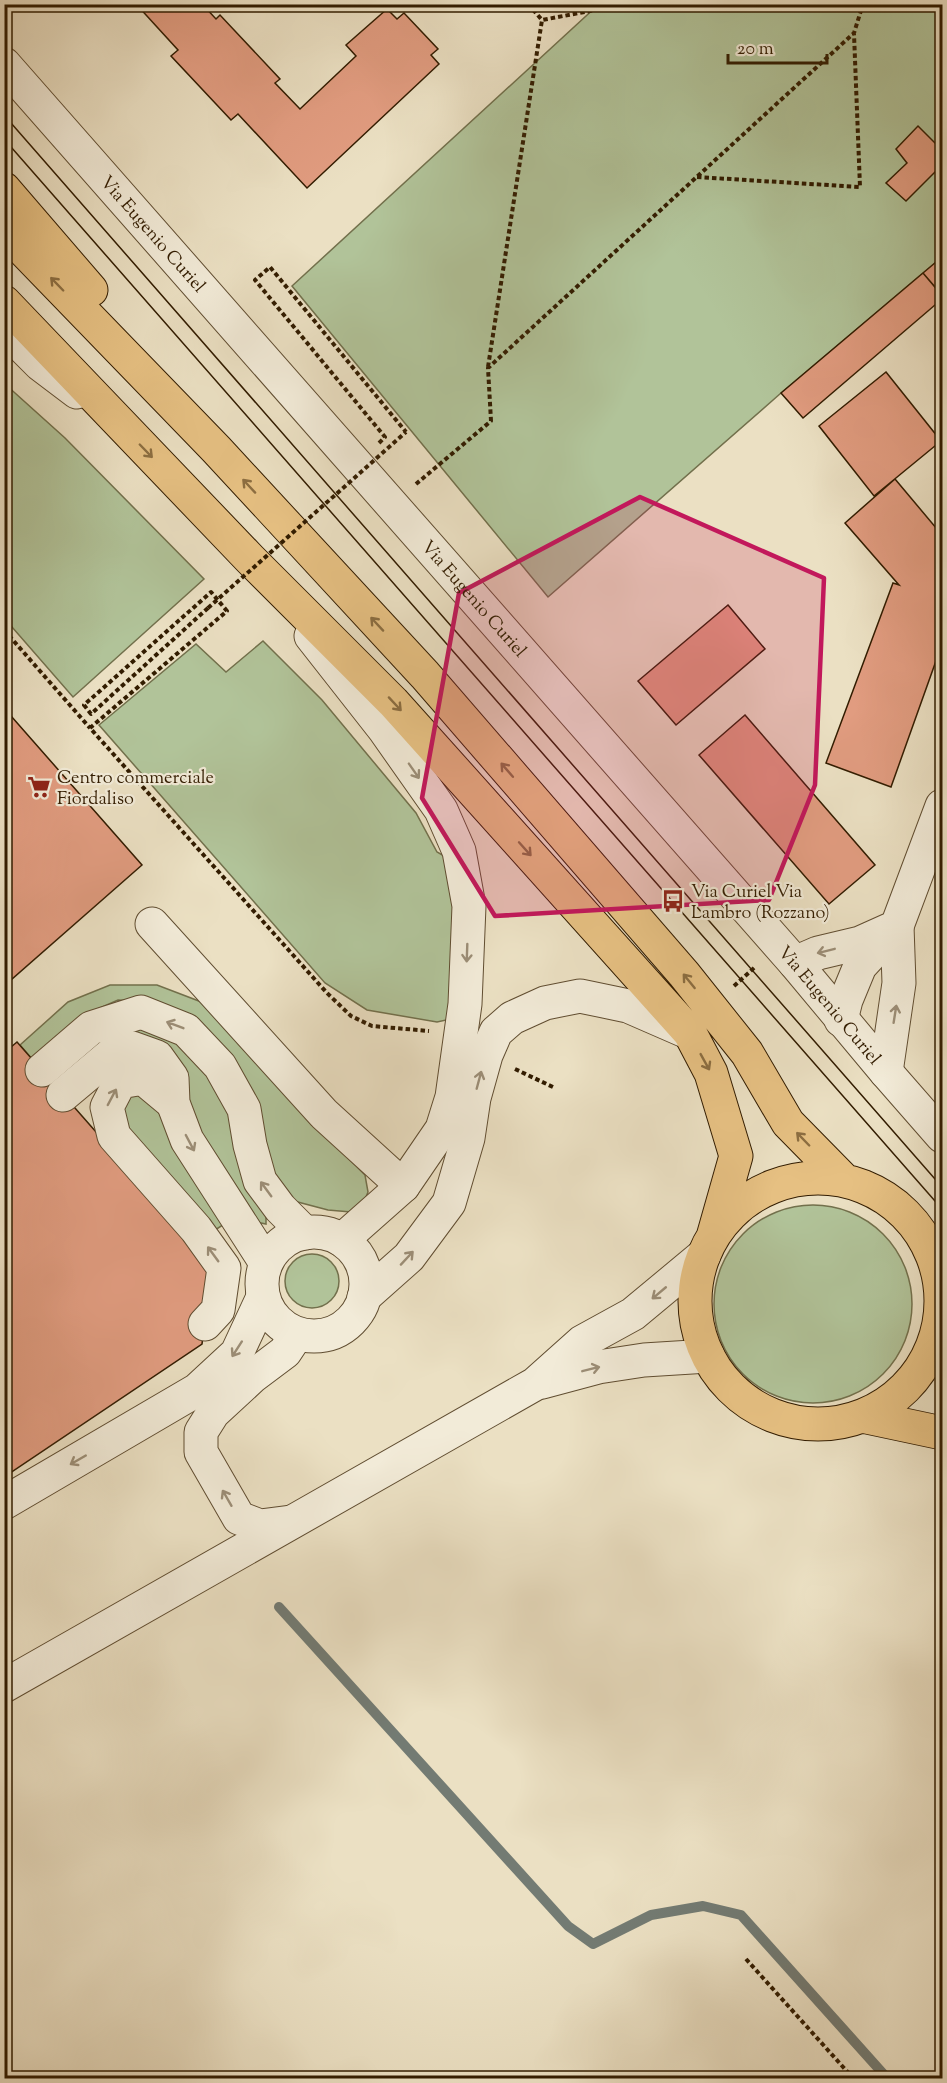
<svg xmlns="http://www.w3.org/2000/svg" width="947" height="2083" viewBox="0 0 947 2083" font-family="'Sorts Mill Goudy',serif">
	<style>
		.green { fill: #b1c399; stroke: #72704c; stroke-width: 1.5 }
		.lines { fill: none; stroke-linecap: round; stroke-linejoin: round }
		.stream { stroke: #737b73; stroke-width: 10 }
		.building { fill: #e19c80; stroke: #321c00; stroke-width: 1.5 }
		.minor-casing { stroke: #604d31; stroke-width: 35 }
		.major-casing { stroke: #321c00; stroke-width: 35 }
		.path { stroke: #321c00; stroke-width: 4; stroke-dasharray: 4.5 3; stroke-linecap: butt }
		.minor { stroke: #f2ebd8; stroke-width: 33 }
		.major { stroke: #e6c082; stroke-width: 33 }
		.tram { stroke: #321c00; stroke-width: 1.5 }
		.path-bridge { stroke: #321c00; stroke-width: 4; stroke-dasharray: 4.5 3; stroke-linecap: butt }
		.oneway { stroke: #8c6e41 }
		.oneway2 { stroke: #9c8e77 }
		.marked { fill: #c2185b; fill-opacity: 0.2; stroke: #c2185b; stroke-width: 4.5; stroke-linejoin: round }
		.labels { text-anchor: middle; stroke-width: 4.5; stroke-linejoin: round; paint-order: stroke }
		.street-label { font-size: 18px; fill: #321c00; stroke: #f2ebd8 }
		.poi-label { font-size: 18px; fill: #321c00; stroke: #f2ebd8; text-anchor: start }
	</style>
	<rect width="100%" height="100%" fill="#ebe0c3"/>
	<filter id="stains"><feTurbulence type="fractalNoise" baseFrequency=".00333" numOctaves="4"/><feColorMatrix values="0 0 0 0 .2 0 0 0 0 .09 0 0 0 0 .02 0 0 0 .5 -.17"/></filter>
	<radialGradient id="worn" r=".72"><stop offset=".6" stop-color="#630" stop-opacity="0"/><stop offset="1" stop-color="#630" stop-opacity=".3"/></radialGradient>
	<path class="green" d="M598,5H942V257L781,393L548,597L292,286Z
		M5,384L65,438L204,579L73,697L5,619Z
		M263,641L322,700L416,813L437,852L451,860L458,890L451,1019L437,1022L367,1010L325,983L99,725L196,644L226,672Z
		M110,985H157L204,1003L287,1095L365,1175L368,1192L362,1207L351,1212L328,1210L294,1201L280,1189L263,1151L153,1002L118,1000L84,1015L32,1059L20,1045L68,1002Z
		M127,1024L157,1030L184,1047L216,1083L231,1119L266,1215V1224L256,1222L202,1140L185,1103L180,1065L55,1086L100,1033Z
		M139,1088L155,1101L226,1223L212,1232L123,1130V1092Z
		M714 1304a99 99 0 1 1 198 0a99 99 0 1 1-198 0Z
		M285 1281a27 27 0 1 1 54 0a27 27 0 1 1-54 0Z"/>
	<g class="lines">
		<path class="stream" d="M279,1607L568,1926L593,1944L651,1915L703,1906L741,1915L887,2078"/>
	</g>
	<path class="building" d="M136,4H202L216,19L220,15L280,79L275,83L300,109L356,56L346,45L387,9L397,19L404,13L438,49L431,55L439,64L307,188L238,114L231,120L171,56L178,50Z
		M918,126L942,150V165L906,201L886,183L907,163L896,149Z
		M942,257V289L939,292L923,273Z
		M923,273L942,295V299L803,418L781,393Z
		M886,372L941,441L874,496L819,426Z
		M895,479L942,535V644L891,787L826,763L893,583L899,585L845,523Z
		M728,605L765,649L676,725L638,681Z
		M4,708L142,865L4,986Z
		M745,715L875,865L829,904L699,755Z
		M17,1042L212,1264L202,1344L4,1477V1053Z"/>
	<g class="lines">
		<g class="minor-casing">
			<g id="minor">
				<path id="s1" d="M4,64L795,963L886,1072L942,1136"/>
				<path d="M4,328L40,364L77,392"/>
				<path d="M311,636L384,729L441,810L459,851L469,906L465,1004L452,1097L442,1129L403,1186L342,1240"/>
				<path d="M152,924L324,1114L403,1186"/>
				<path d="M795,963L818,953L860,943L889,930"/>
				<path d="M841,1020L846,1000L860,966L897,926L942,806"/>
				<path d="M42,1070L91,1028L141,1012L186,1030L220,1066L244,1109L250,1145L260,1181L280,1208L305,1233"/>
				<path d="M886,1072L899,983L897,926"/>
				<path d="M63,1095L112,1054L132,1048L157,1057L172,1078L173,1103L187,1140L266,1263"/>
				<path d="M173,1103L143,1078L120,1082L107,1107L114,1136L196,1229L224,1268L218,1310L205,1324"/>
				<circle cx="314" cy="1284" r="52"/>
				<path d="M364,1297L409,1257L449,1203L468,1138L474,1098L486,1055L496,1032L512,1018L545,1003L580,996L628,1006L690,1033"/>
				<path d="M542,1382L598,1367L644,1360L708,1356"/>
				<path d="M4,1503L197,1390L237,1353L263,1297"/>
				<path d="M291,1522L260,1526L239,1518L201,1452V1432L213,1413L253,1376L285,1352L297,1334"/>
				<path d="M4,1686L535,1384L582,1342L633,1314L704,1255"/>
			</g>
		</g>
		<g class="major-casing">
			<path id="major" d="M4,189L91,290
				M4,230L216,449L425,675L684,974L747,1053L788,1123L844,1180
				M4,302L250,559L393,702L690,1033L711,1073L736,1156L713,1237
				M695 1301a123 123 0 1 1 246 0a123 123 0 1 1-246 0Z
				M862,1416L942,1433"/>
		</g>
		<path class="path" d="M528,4L542,20
			M697,177L860,187L854,34
			M488,367L542,20L627,4
			M379,443L385,437L255,280L270,267L406,432
			M416,484L491,421L488,368L854,33L863,4
			M208,608L91,714L84,705L211,592L227,611L90,728L327,993L351,1016L372,1026L429,1031
			M4,630L90,728
			M734,986L755,967
			M515,1069L555,1088
			M746,1959L853,2078"/>
		<use href="#minor" class="minor"/>
		<use href="#major" class="major"/>
		<path class="tram" d="M4,115L942,1187
			M4,139L942,1209"/>
		<path class="path-bridge" d="M208,608L406,432"/>
	</g>
	<defs><path id="oneway-shaft" d="M-6 0H5M1.5-3L5.5 0L1.5 3" fill="none" stroke-width="1.6" stroke-linecap="round" stroke-linejoin="round" transform="scale(1.5)"/></defs>
	<g class="oneway">
		<use href="#oneway-shaft" transform="translate(57 284) rotate(-134)"/>
		<use href="#oneway-shaft" transform="translate(146 451) rotate(46)"/>
		<use href="#oneway-shaft" transform="translate(249 486) rotate(-133)"/>
		<use href="#oneway-shaft" transform="translate(377 624) rotate(-133)"/>
		<use href="#oneway-shaft" transform="translate(395 704) rotate(47)"/>
		<use href="#oneway-shaft" transform="translate(507 770) rotate(-131)"/>
		<use href="#oneway-shaft" transform="translate(525 849) rotate(48)"/>
		<use href="#oneway-shaft" transform="translate(689 981) rotate(-129)"/>
		<use href="#oneway-shaft" transform="translate(705 1062) rotate(61)"/>
		<use href="#oneway-shaft" transform="translate(803 1139) rotate(-134)"/>
	</g>
	<g class="oneway2">
		<use href="#oneway-shaft" transform="translate(414 771) rotate(55)"/>
		<use href="#oneway-shaft" transform="translate(826 951) rotate(166)"/>
		<use href="#oneway-shaft" transform="translate(467 953) rotate(92)"/>
		<use href="#oneway-shaft" transform="translate(895 1014) rotate(-81)"/>
		<use href="#oneway-shaft" transform="translate(175 1025) rotate(-159)"/>
		<use href="#oneway-shaft" transform="translate(479 1080) rotate(-75)"/>
		<use href="#oneway-shaft" transform="translate(112 1097) rotate(-62)"/>
		<use href="#oneway-shaft" transform="translate(190 1143) rotate(62)"/>
		<use href="#oneway-shaft" transform="translate(266 1189) rotate(-126)"/>
		<use href="#oneway-shaft" transform="translate(213 1254) rotate(-126)"/>
		<use href="#oneway-shaft" transform="translate(407 1258) rotate(-47)"/>
		<use href="#oneway-shaft" transform="translate(659 1293) rotate(140)"/>
		<use href="#oneway-shaft" transform="translate(237 1349) rotate(123)"/>
		<use href="#oneway-shaft" transform="translate(591 1369) rotate(-14)"/>
		<use href="#oneway-shaft" transform="translate(78 1460) rotate(150)"/>
		<use href="#oneway-shaft" transform="translate(227 1498) rotate(-120)"/>
	</g>
	<path class="marked" d="M640,497L824,578L815,785L769,900L495,916L422,798L459,593Z"/>
	<defs>
		<g id="supermarket-bare" transform="scale(1.8)"><path d="M-6-5.5h2.5l.6 2H6L4.5 2H-2.5L-4.4-4H-6ZM-1.5 3.2a1.3 1.3 0 1 0 .1 0ZM3 3.2a1.3 1.3 0 1 0 .1 0Z" fill="#8f2418" stroke="#f2ebd8" stroke-width="2.5" paint-order="stroke"/></g>
		<g id="bus-bare" transform="scale(1.8)"><path d="M-5-6H5V4H4V6H2V4H-2V6H-4V4H-5ZM-3.5-4V0h7V-4ZM-3.5 1.2v1.5H-2V1.2ZM2 1.2v1.5H3.5V1.2Z" fill="#8f2418" stroke="#f2ebd8" stroke-width="2.5" paint-order="stroke"/></g>
	</defs>
	<g fill-rule="evenodd">
		<use href="#supermarket-bare" x="39" y="787"/>
		<use href="#bus-bare" x="673" y="901"/>
	</g>
	<g class="labels">
		<g class="street-label">
			<text dy="6" stroke="none"><textPath href="#s1" startOffset="226">Via Eugenio Curiel</textPath></text>
			<text dy="6" stroke="none"><textPath href="#s1" startOffset="712">Via Eugenio Curiel</textPath></text>
			<text dy="6" stroke="none"><textPath href="#s1" startOffset="1252">Via Eugenio Curiel</textPath></text>
		</g>
		<g class="poi-label">
			<text x="57" y="783">Centro commerciale<tspan x="57" dy="21">Fiordaliso</tspan></text>
			<text x="691" y="897">Via Curiel Via<tspan x="691" dy="21">Lambro (Rozzano)</tspan></text>
		</g>
	</g>
	<rect width="947" height="2083" fill="none" stroke="#ebe0c3" stroke-width="24"/>
	<rect x="6" y="6" width="935" height="2071" fill="none" stroke="#321c00" stroke-width="3"/>
	<rect x="12" y="12" width="923" height="2059" fill="none" stroke="#321c00" stroke-width="1.5"/>
	<path d="M728 54v9h99v-9" fill="none" stroke="#321c00" stroke-width="3"/>
	<text x="737" y="54" font-size="18" fill="#321c00" stroke="#f2ebd8" stroke-width="4.5" paint-order="stroke">20 m</text>
	<rect width="100%" height="100%" filter="url(#stains)"/>
	<rect width="100%" height="100%" fill="url(#worn)"/>
</svg>
